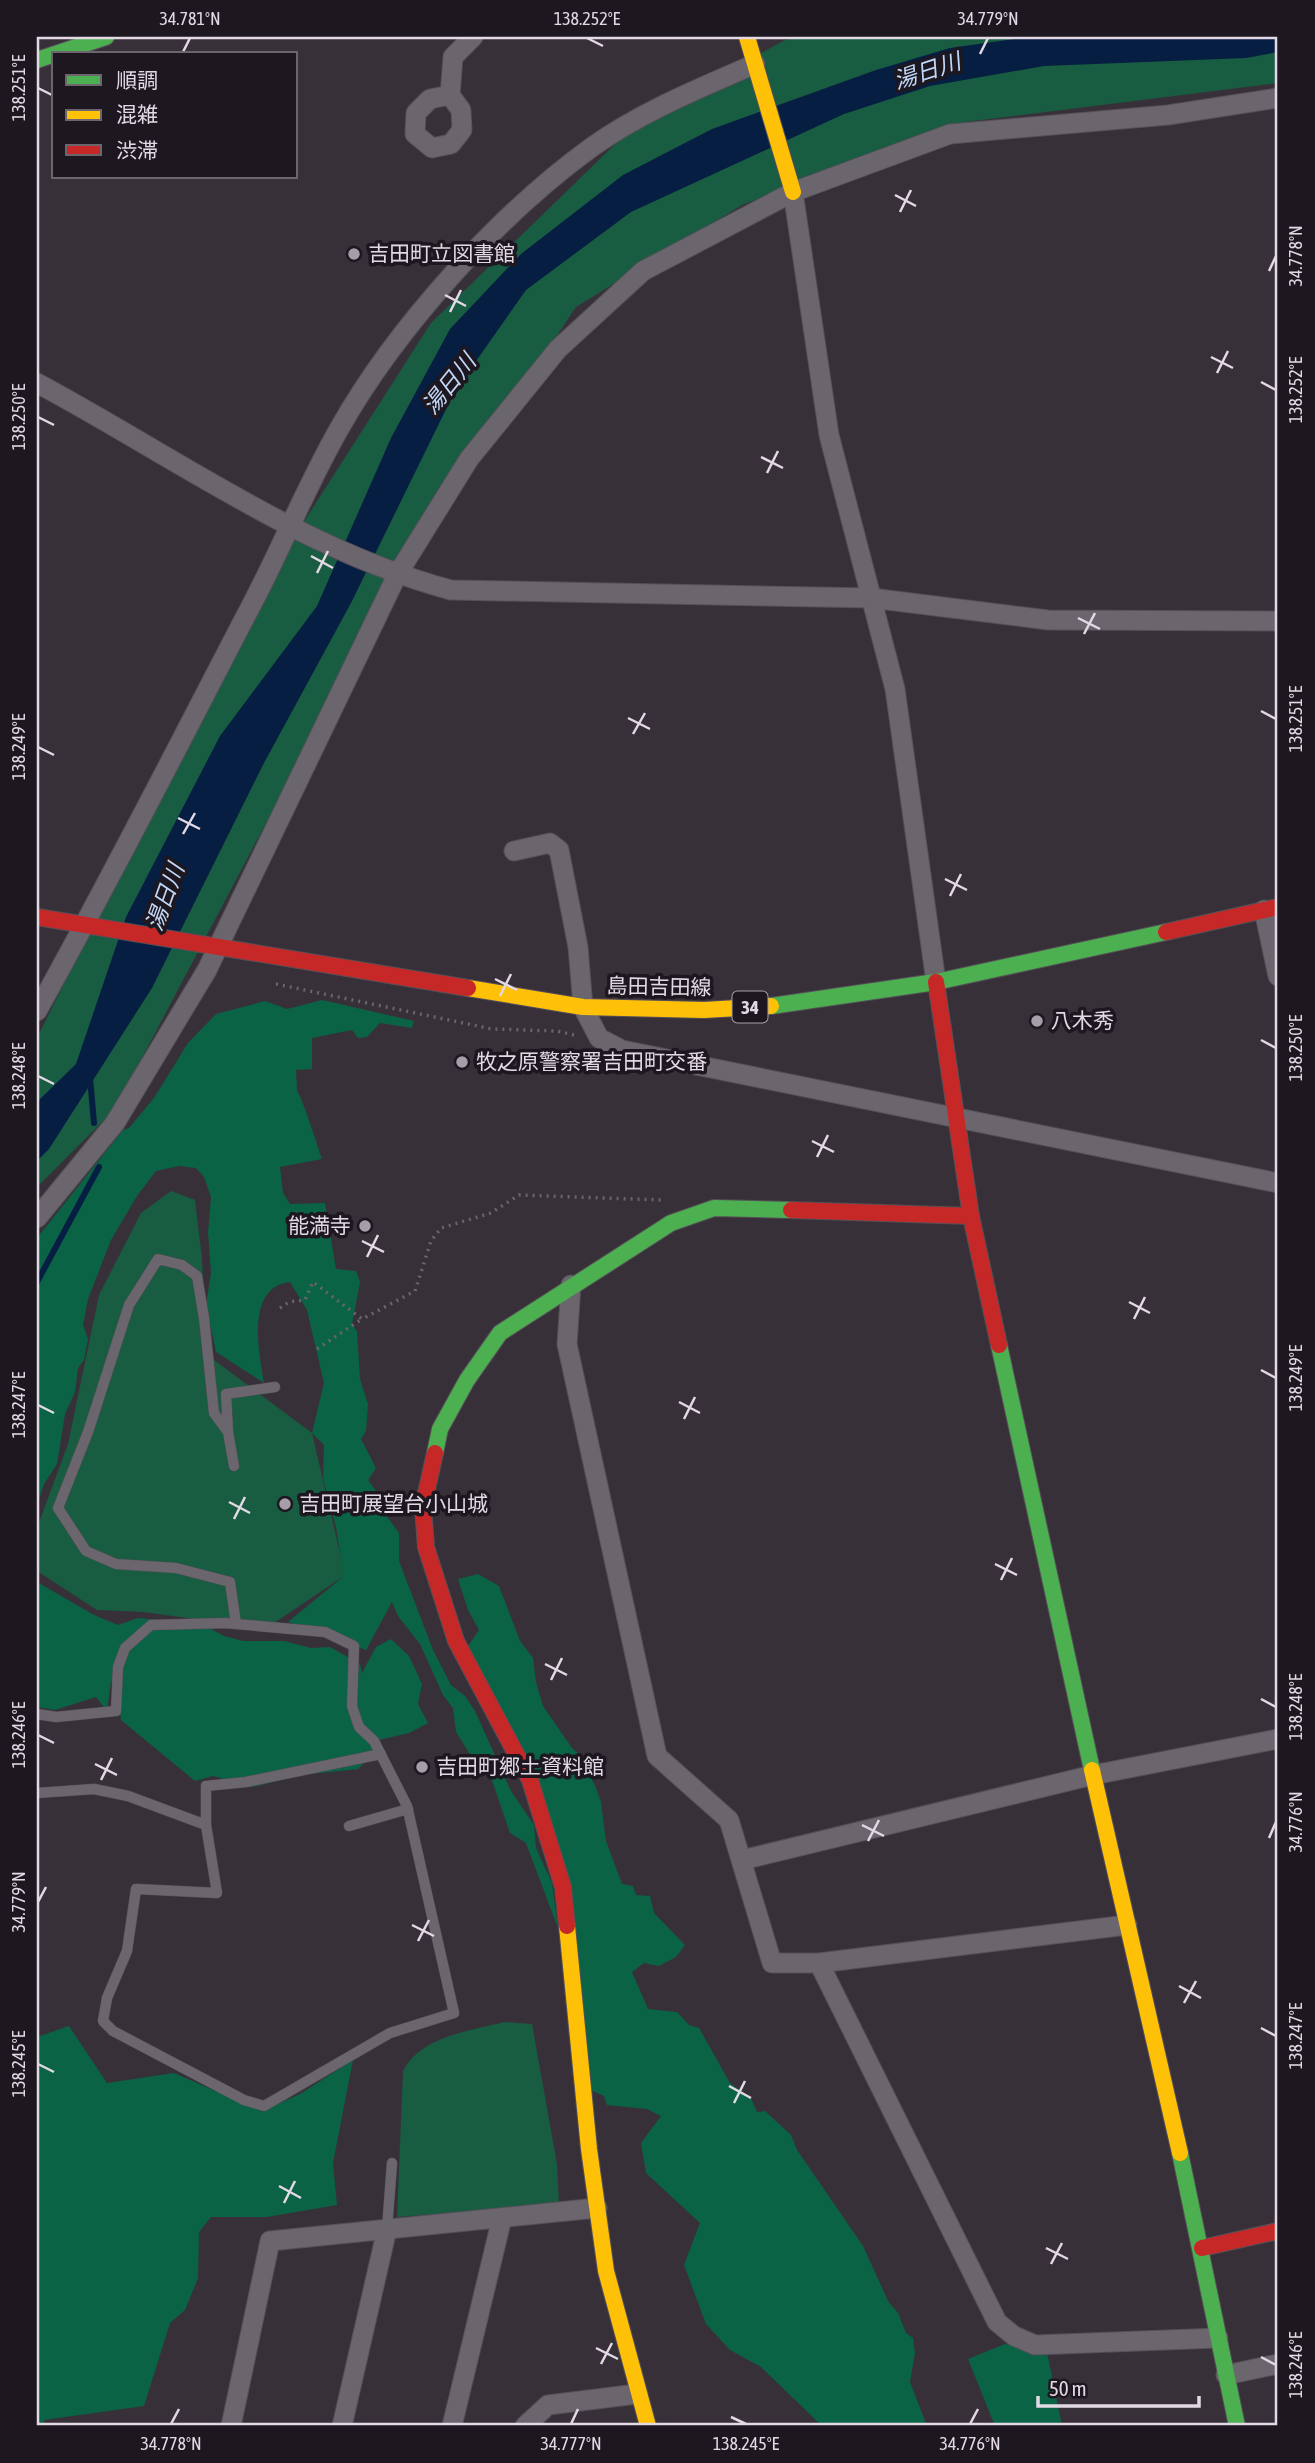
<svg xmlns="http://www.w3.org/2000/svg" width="1315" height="2463" viewBox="0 0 1315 2463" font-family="'Asap Condensed','Noto Sans JP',sans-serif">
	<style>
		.green { fill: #185c42 }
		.forest { fill: #0b6345 }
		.water { fill: #071e43 }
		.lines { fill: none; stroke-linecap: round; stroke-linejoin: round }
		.stream { stroke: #071e43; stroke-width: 6 }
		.lane-casing { stroke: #554f57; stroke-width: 11 }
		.street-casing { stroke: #554f57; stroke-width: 21 }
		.fast-casing { stroke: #554f57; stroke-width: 18 }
		.slow-casing { stroke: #554f57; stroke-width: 18 }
		.jam-casing { stroke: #554f57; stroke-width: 18 }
		.path { stroke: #69656b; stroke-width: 3.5; stroke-dasharray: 2 5; stroke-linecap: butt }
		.lane { stroke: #6b656d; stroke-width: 10 }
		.street { stroke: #6b656d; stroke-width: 19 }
		.fast { stroke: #4caf50; stroke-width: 16 }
		.slow { stroke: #ffc107; stroke-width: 16 }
		.jam { stroke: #c62828; stroke-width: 16 }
		.ticks { fill: none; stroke: #e2d9e4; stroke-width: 2.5 }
		.poi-dot { fill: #a69ea8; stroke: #1d171f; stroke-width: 2.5 }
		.labels { text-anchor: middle; stroke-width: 7; stroke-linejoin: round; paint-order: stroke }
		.shield { fill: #1d171f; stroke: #a79fa9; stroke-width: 2 }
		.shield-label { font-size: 19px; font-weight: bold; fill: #e2d9e4 }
		.poi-label { font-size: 21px; fill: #e2d9e4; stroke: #1d171f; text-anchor: start }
		.street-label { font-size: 21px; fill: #e2d9e4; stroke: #1d171f }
		.water-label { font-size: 23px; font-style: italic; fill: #c0d7f9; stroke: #1d171f }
		.neatline { fill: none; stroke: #e2d9e4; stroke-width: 2.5 }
		.ticks-label { font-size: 18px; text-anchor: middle; fill: #e2d9e4 }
	</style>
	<rect width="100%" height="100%" fill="#373039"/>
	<path class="green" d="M801,37H1278V83L965,122L742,205L576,307L397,575L115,1109L37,1187V1038L257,595L431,323L642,118L785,40Z
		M171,1191L195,1200L202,1259L206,1354L312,1433L344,1570V1576L265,1629L144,1612L97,1610L37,1571V1528L68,1444L99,1295L141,1213Z
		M504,2022L532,2024L557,2164L559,2204L397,2217L403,2071C421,2036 470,2031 504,2022Z"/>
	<path class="forest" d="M322,1000L414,1021L412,1028L380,1023L367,1037L358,1038L352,1030L312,1038V1069L296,1070L297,1091C302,1096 318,1148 322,1159L280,1167L283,1193L290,1204L325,1203L336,1269L356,1271L360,1282L352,1324L357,1331L360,1379L368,1404L366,1431L361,1439L376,1468L368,1480L385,1503V1514L399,1533V1561L433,1650L451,1685L465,1696L475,1711L511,1791L534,1825L536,1848L552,1883L558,1928L526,1843L510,1833L488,1769L479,1758L469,1753L456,1732L453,1708L443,1695L420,1644L398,1616L392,1602L366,1650L288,1622L344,1576L336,1527L323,1478L324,1445L312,1433L324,1383L307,1310L290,1282C245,1287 259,1353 264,1383L216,1352L206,1305L211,1273L208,1232L211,1197L204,1177L196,1168L179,1166L156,1171L137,1196L111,1240L88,1299L83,1325L88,1339L84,1360L78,1368L75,1392L65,1414L57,1464L44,1484L37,1505V1238L123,1130L129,1128L154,1098L188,1043L216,1014L265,1001L287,1009Z
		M478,1574L499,1586L520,1641L533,1658L536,1682L543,1706L572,1748L580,1755L596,1788L601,1802L606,1841L622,1884L633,1886L636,1895L650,1896L654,1913L685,1945L676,1957L659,1966L644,1963L632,1972L648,2009L677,2012L689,2025L699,2028L730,2083L751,2098L757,2112L765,2111L791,2135L797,2150L863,2246L888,2301L898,2313L906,2333L913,2338L915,2353L910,2382L927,2426H822L761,2367L730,2350L706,2324L684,2265L700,2223L646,2173L641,2143L661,2116L647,2109L607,2105L604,2096L588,2089L558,1861L466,1649L479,1630L468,1610L458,1579Z
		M37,1582L94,1615L118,1625L138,1618L202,1624L224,1636L243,1641H284L311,1648L330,1647L360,1664L362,1673L376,1647L391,1639L409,1656L422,1684L418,1704L428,1723L409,1733L374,1741L378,1758L367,1760L358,1769L302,1775L253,1787L213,1776L195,1781L121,1720L116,1683L111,1681L107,1711L96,1697L55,1710L37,1707Z
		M69,2026L107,2083L174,2073L262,2111L300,2094L353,2060L333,2163L337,2205L267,2217H211L199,2232L198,2278L185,2310L170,2323L144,2406L44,2420L45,2426H37V2037Z
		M1005,2344L1047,2352L1062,2426H995L968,2359Z"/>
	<path class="water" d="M1029,37H1278V52L1246,58L1044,66L930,86L844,114L631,212L526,290L455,391L351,603L264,763L152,988L49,1149L37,1161V1102L76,1064L126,917L220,736L317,606L391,438L450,329L521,254L623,175L712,129L876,70L950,48Z"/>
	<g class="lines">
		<path class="stream" d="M90,1078L94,1123
			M37,1282L99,1167"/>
		<g class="lane-casing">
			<path id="lane" d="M228,1431L226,1394L275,1387
				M234,1466L228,1432L214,1413L204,1318L197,1276L182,1265L158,1259L129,1305L88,1432L58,1508L86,1551L116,1564L176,1568L230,1582L236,1624
				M37,1714L56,1717L116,1711L118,1667L125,1648L151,1625L225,1623L325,1632L354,1646L352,1706L359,1727L374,1741L407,1806L454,2013L390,2033L264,2106L244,2100L113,2031L103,2021L107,1998L127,1951L136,1889L217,1893L206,1825L128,1796L94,1789L37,1793
				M206,1825V1786L246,1782L381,1754
				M349,1826L408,1809
				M387,2229L392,2163"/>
		</g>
		<g class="street-casing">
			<path id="street" d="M450,95L430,99L416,113L415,134L432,148L451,144L462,130L461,110L450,95L453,57L473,37
				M793,192L829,435L895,689L936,982
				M37,383C172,455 301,550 451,590L871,598L1048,620L1278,621
				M514,851L550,843L559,850L578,947L583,1007L599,1038L622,1050L1278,1183
				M1264,910L1278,976
				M37,1011C112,877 181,740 252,604C282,547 307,485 339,429C396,328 498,215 592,147C641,112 700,88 755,64
				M37,1218L115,1123L207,970L397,575L469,459L558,349L643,271L793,192L950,134L1168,115L1278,98
				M571,1285L567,1344L657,1756L729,1820L772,1963H819L997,2322L1014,2336L1035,2345L1218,2338
				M742,1860L1093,1775L1278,1739
				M819,1963L1127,1925
				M1226,2375L1278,2364
				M231,2426L270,2241L597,2208
				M342,2426L387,2229
				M452,2426L502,2218
				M525,2426L548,2405L637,2394"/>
		</g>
		<g class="fast-casing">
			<path id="fast" d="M37,60L106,37
				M771,1006L936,982L1166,932
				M999,1345L1092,1770
				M435,1453L440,1429L467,1380L500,1333L671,1223L714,1208L791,1210
				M1180,2153L1237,2426"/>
		</g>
		<g class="slow-casing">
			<path id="slow" d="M747,37L793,192
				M468,988L583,1007L704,1010L771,1006
				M1092,1770L1180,2153
				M567,1926L589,2149L606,2271L648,2426"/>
		</g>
		<g class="jam-casing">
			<path id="jam" d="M37,917L468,988
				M1166,932L1278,907
				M936,982L971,1216L999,1345
				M791,1210L971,1216
				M435,1453L423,1507L426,1547L456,1641L530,1780L563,1887L567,1926
				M1202,2248L1278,2231"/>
		</g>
		<path class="path" d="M276,984L492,1029L557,1031L574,1035
			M280,1308L289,1302L305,1300L313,1282L362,1319L415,1291L431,1241L441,1228L491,1213L519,1195L663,1200
			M317,1349L362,1319"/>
		<use href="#lane" class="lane"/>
		<use href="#street" class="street"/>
		<use href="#fast" class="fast"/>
		<use href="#slow" class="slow"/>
		<use href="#jam" class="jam"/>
	</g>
	<path class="ticks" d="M587,38L603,46M182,54L190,38M980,54L988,38M38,88L54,96M895,195L916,206M900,212L911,190M1269,271L1276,256M445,295L466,306M450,312L461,290M1211,357L1233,368M1217,373L1228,351M1261,382L1276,390M38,417L54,425M761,457L783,468M767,473L778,451M311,556L333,568M317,573L328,551M1078,618L1100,629M1084,634L1095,613M1261,711L1276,719M628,718L650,729M633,734L645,713M38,747L54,755M178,818L200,829M183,834L195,813M945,879L967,890M950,896L961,874M495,979L517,990M500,996L511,974M1261,1040L1276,1048M38,1076L54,1084M812,1141L834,1152M817,1157L828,1135M362,1241L384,1252M367,1257L378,1235M1129,1302L1150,1313M1134,1319L1145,1297M1261,1370L1276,1378M679,1402L700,1413M38,1405L54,1413M684,1419L695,1397M229,1502L250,1513M234,1519L245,1497M995,1564L1017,1575M1001,1580L1012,1558M545,1664L567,1675M551,1680L562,1658M1261,1699L1276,1707M38,1735L54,1743M95,1764L117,1775M101,1780L112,1758M862,1825L884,1836M1269,1838L1276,1822M868,1841L879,1820M38,1902L46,1887M412,1925L434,1936M418,1941L429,1920M1179,1986L1201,1998M1184,2003L1196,1981M1261,2028L1276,2036M38,2064L54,2072M729,2086L751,2098M734,2103L745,2081M279,2186L301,2198M284,2203L295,2181M1046,2248L1068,2259M1051,2264L1062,2243M596,2348L618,2359M1261,2357L1276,2365M601,2364L612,2343M731,2417L746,2424M171,2424L179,2409M571,2424L578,2409M970,2424L978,2409"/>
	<g class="poi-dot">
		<circle cx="354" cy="254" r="7"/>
		<circle cx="1037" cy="1021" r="7"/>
		<circle cx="462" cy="1062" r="7"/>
		<circle cx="365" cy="1226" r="7"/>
		<circle cx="285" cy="1504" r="7"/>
		<circle cx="422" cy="1767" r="7"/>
	</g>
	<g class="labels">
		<rect class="shield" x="732.5" y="991.5" width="35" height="31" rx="5"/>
		<g class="shield-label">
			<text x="750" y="1014">34</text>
		</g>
		<g class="poi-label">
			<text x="368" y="261">吉田町立図書館</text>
			<text x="1051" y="1028">八木秀</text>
			<text x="476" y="1069">牧之原警察署吉田町交番</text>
			<text x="351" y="1233" text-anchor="end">能満寺</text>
			<text x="299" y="1511">吉田町展望台小山城</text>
			<text x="436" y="1774">吉田町郷土資料館</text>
		</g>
		<g class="street-label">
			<text transform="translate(659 987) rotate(1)" y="7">島田吉田線</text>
		</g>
		<g class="water-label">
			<text transform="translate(927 71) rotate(-18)" y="8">湯日川</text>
			<text transform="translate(449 384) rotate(-51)" y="8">湯日川</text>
			<text transform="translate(165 897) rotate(-70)" y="8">湯日川</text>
		</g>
	</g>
	<rect width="1315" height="2463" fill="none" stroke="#1d171f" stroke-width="77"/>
	<rect x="52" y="52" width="245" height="126" fill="#1d171f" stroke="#6c656e" stroke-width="2"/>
	<rect x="66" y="75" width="35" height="10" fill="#4caf50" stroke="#6c656e" stroke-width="2"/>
	<text x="116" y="88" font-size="21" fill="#e2d9e4">順調</text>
	<rect x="66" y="110" width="35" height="10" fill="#ffc107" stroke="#6c656e" stroke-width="2"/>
	<text x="116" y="122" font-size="21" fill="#e2d9e4">混雑</text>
	<rect x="66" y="145" width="35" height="10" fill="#c62828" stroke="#6c656e" stroke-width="2"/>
	<text x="116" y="158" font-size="21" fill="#e2d9e4">渋滞</text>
	<path d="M1038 2396v10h161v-10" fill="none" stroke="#e2d9e4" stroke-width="3.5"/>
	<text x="1049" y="2396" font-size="21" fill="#e2d9e4" stroke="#1d171f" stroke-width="5" paint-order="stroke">50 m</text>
	<rect x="38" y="38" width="1238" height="2386" class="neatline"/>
	<g class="ticks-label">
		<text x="190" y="25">34.781°N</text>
		<text x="587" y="25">138.252°E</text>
		<text x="988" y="25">34.779°N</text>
		<text transform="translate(19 88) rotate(-90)" y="6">138.251°E</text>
		<text transform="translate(1296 256) rotate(-90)" y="6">34.778°N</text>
		<text transform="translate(1296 390) rotate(-90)" y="6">138.252°E</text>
		<text transform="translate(19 417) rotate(-90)" y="6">138.250°E</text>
		<text transform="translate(1296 719) rotate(-90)" y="6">138.251°E</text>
		<text transform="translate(19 747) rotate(-90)" y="6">138.249°E</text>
		<text transform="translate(1296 1048) rotate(-90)" y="6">138.250°E</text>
		<text transform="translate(19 1076) rotate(-90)" y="6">138.248°E</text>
		<text transform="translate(1296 1378) rotate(-90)" y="6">138.249°E</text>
		<text transform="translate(19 1405) rotate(-90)" y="6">138.247°E</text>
		<text transform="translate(1296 1707) rotate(-90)" y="6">138.248°E</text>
		<text transform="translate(19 1735) rotate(-90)" y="6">138.246°E</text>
		<text transform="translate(1296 1822) rotate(-90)" y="6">34.776°N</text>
		<text transform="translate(19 1902) rotate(-90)" y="6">34.779°N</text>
		<text transform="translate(1296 2036) rotate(-90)" y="6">138.247°E</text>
		<text transform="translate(19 2064) rotate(-90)" y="6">138.245°E</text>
		<text transform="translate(1296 2365) rotate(-90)" y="6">138.246°E</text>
		<text x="171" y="2450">34.778°N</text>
		<text x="571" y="2450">34.777°N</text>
		<text x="746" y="2450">138.245°E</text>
		<text x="970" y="2450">34.776°N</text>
	</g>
</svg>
